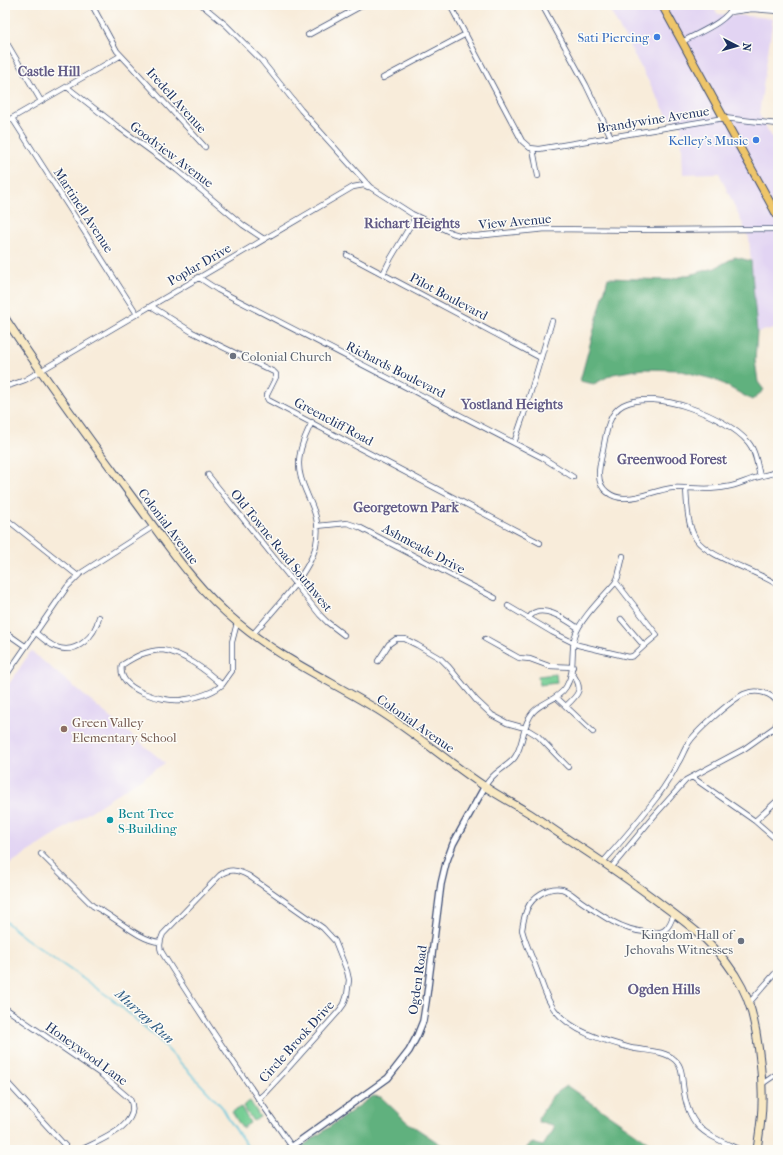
<svg xmlns="http://www.w3.org/2000/svg" width="783" height="1155" viewBox="0 0 783 1155" font-family="'IM FELL French Canon',serif">
	<style>
		.built { fill: #e2d4f3 }
		.green { fill: #76ce94; stroke: #487e79 }
		.forest { fill: #60b17e; stroke: #3e706e }
		.lines { fill: none; stroke-linecap: round; stroke-linejoin: round }
		.stream { stroke: #5fc4dd; stroke-width: 1.5 }
		.minor-casing { stroke: #3c4b71; stroke-width: 6 }
		.tertiary-casing { stroke: #3c4b71; stroke-width: 8 }
		.secondary-casing { stroke: #3c4b71; stroke-width: 9 }
		.primary-casing { stroke: #3c4b71; stroke-width: 9 }
		.minor { stroke: #fff; stroke-width: 4.5 }
		.tertiary { stroke: #fff; stroke-width: 5.5 }
		.secondary { stroke: #f8e8c3; stroke-width: 7 }
		.primary { stroke: #eec569; stroke-width: 7 }
		.shop-dot { fill: #3f7fe0; stroke: #fdfcf7; stroke-width: 1.5 }
		.worship-dot { fill: #6b7280; stroke: #fdfcf7; stroke-width: 1.5 }
		.education-dot { fill: #8d6e63; stroke: #fdfcf7; stroke-width: 1.5 }
		.culture-dot { fill: #0f9aa8; stroke: #fdfcf7; stroke-width: 1.5 }
		.labels { text-anchor: middle; stroke-width: 3; stroke-linejoin: round; paint-order: stroke }
		.shop-label { font-size: 13px; fill: #366cbe; stroke: #fdfcf7; text-anchor: end }
		.street-label { font-size: 13px; fill: #1b2f5e; stroke: #fdfcf7 }
		.worship-label { font-size: 13px; fill: #5b616d; stroke: #fdfcf7; text-anchor: start }
		.education-label { font-size: 13px; fill: #785e54; stroke: #fdfcf7; text-anchor: start }
		.culture-label { font-size: 13px; fill: #0d838f; stroke: #fdfcf7; text-anchor: start }
		.neighbourhood-label { font-size: 14px; font-weight: bold; fill: #625b86; stroke: #fdfcf7 }
		.water-label { font-size: 14px; font-style: italic; fill: #2f5c84; stroke: #fdfcf7 }
	</style>
	<rect width="100%" height="100%" fill="#fdfcf7"/>
	<filter id="ink" filterUnits="userSpaceOnUse"><feTurbulence type="fractalNoise" baseFrequency=".025" numOctaves="2"/><feDisplacementMap in="SourceGraphic" scale="8" xChannelSelector="R" yChannelSelector="G"/><feConvolveMatrix kernelMatrix="1 2 1 2 8 2 1 2 1" color-interpolation-filters="sRGB"/></filter>
	<filter id="wash" filterUnits="userSpaceOnUse"><feTurbulence type="fractalNoise" baseFrequency=".012" numOctaves="4" result="noise"/><feDisplacementMap in="SourceGraphic" scale="16" xChannelSelector="R" yChannelSelector="G"/><feGaussianBlur stdDeviation="0.9" result="paint"/><feColorMatrix in="noise" values="0 0 0 0 0 0 0 0 0 0 0 0 0 0 0 0 0 1.4 0 .05"/><feComposite in="paint" operator="in"/></filter>
	<g filter="url(#wash)">
		<rect width="100%" height="100%" fill="#f8ecda"/>
		<path class="built" d="M607,5H711L718,14L773,18L759,114L778,149V328L757,332L749,238L719,173L683,174L681,120L669,119Z
			M31,651L165,763L5,867V690Z"/>
		<path class="green" d="M556,674L557,683L539,685L538,676Z
			M250,1101L260,1117L253,1121L243,1106Z
			M241,1107L250,1123L242,1128L232,1112Z"/>
		<path class="forest" d="M735,257L751,261L757,332L755,360L758,382L764,390L752,400L716,380L678,370L643,369L613,374L594,384L580,381L608,278L669,280L715,268Z
			M567,1086L660,1150H526L528,1146L533,1143L543,1146L554,1129L553,1125L539,1122L538,1119L553,1095Z
			M373,1096L381,1097L407,1122L449,1150H297Z"/>
		<g class="lines">
			<path class="stream" d="M5,921L25,938L112,999L156,1037L222,1107L230,1121L250,1150
				M278,1150L280,1149"/>
		</g>
	</g>
	<g filter="url(#ink)">
		<g class="lines">
			<g class="minor-casing">
				<path id="minor" d="M92,5L117,51L132,67L205,147
					M202,5L226,25L261,60L301,110L370,187L412,214L452,233L459,235L476,236L546,229L649,230L778,229
					M450,5L522,141L530,148L539,149L724,118L778,124
					M542,5L586,85L611,137
					M730,12L752,9L778,11
					M308,35L363,5
					M5,40L41,101
					M682,42C699,32 726,23 734,5
					M383,78L466,34
					M67,87L117,126L177,170L243,225L264,239
					M12,118L137,314
					M5,122L120,56
					M533,149L538,176
					M347,255L541,358
					M383,274L391,258L416,216
					M198,277L218,290L543,458L573,477
					M151,306L192,332L274,372L276,374V377L267,395V398L268,400L540,543
					M5,386L11,385L25,380L353,187L364,185L368,187
					M514,443L524,414L552,321
					M208,475L320,615L327,622L344,635
					M760,476C757,465 756,451 748,442C727,417 655,388 623,405C608,413 606,434 603,450C600,464 594,482 607,492C612,496 618,498 624,498C641,499 655,490 672,488C689,487 708,491 726,487C735,486 743,482 752,479C760,476 769,474 778,472
					M686,488C687,504 687,525 696,539C707,557 758,571 778,585
					M5,518L78,576
					M317,526L347,523L359,527L495,598
					M616,582L657,635L644,646
					M508,606L552,632L578,645L629,657L633,656L644,646L621,619
					M529,618C539,601 567,620 578,628
					M5,632L25,646
					M35,632C41,637 48,644 56,647C77,655 95,636 99,617
					M252,635C271,613 310,573 316,545C322,515 309,504 301,478C295,458 303,440 312,422
					M485,639L519,658L530,659L549,666L573,667
					M162,650C182,652 207,671 222,685C211,694 196,698 181,700C163,702 116,690 122,665C136,656 145,651 162,650Z
					M378,661L389,644L396,639H405L417,645L441,659L448,666L476,700L492,715L507,723L525,728L538,736L568,767
					M5,677L67,587L81,573L154,526
					M222,685L232,671V642L237,623
					M556,697L593,732
					M566,706C579,694 584,689 572,673
					M692,777L755,821L778,841
					M485,786C489,780 493,775 499,771C505,766 511,763 515,757C524,744 522,725 533,712C543,701 558,700 566,687C576,671 570,653 575,636C580,619 603,597 615,583L618,577L623,556
					M755,821L778,800
					M41,854L93,906C113,915 139,941 160,942
					M603,862C622,841 640,819 657,797C665,786 672,775 678,763C682,757 684,750 688,744C695,732 731,700 744,694C756,689 772,692 778,704
					M611,868L654,816L686,780L744,749L775,727L778,720
					M674,913C669,930 664,935 645,932C622,930 602,916 582,902C576,898 569,891 562,889C548,886 532,897 527,909C524,916 523,923 522,930C526,945 533,959 538,973C543,985 546,999 554,1009C571,1032 605,1041 631,1048C645,1051 664,1050 675,1060C682,1066 682,1076 683,1085C688,1129 704,1133 740,1150
					M749,1003L778,970
					M5,1008L102,1075L130,1099C143,1125 100,1140 81,1150
					M5,1080L69,1150
					M762,1084L778,1073
					M258,1099L264,1094L290,1066L339,1011L344,1004L347,995L349,980L347,971L335,941L323,928L249,876C238,870 230,868 220,875L163,934C160,940 159,945 161,951C202,1018 247,1083 292,1147"/>
			</g>
			<g class="tertiary-casing">
				<path id="tertiary" d="M287,1150L388,1078L409,1051L417,1036L423,1021L426,1002L441,884L446,863L453,844L485,786"/>
			</g>
			<g class="secondary-casing">
				<path id="secondary" d="M5,318C46,381 91,441 135,501C167,544 196,589 238,623C281,659 331,681 378,710C415,733 448,762 484,786C499,796 514,804 529,813C543,822 555,831 569,840C600,860 631,881 661,904C695,929 722,949 742,987C750,1002 753,1017 756,1032C760,1056 763,1079 762,1103C762,1119 759,1134 757,1150"/>
			</g>
			<g class="primary-casing">
				<path id="primary" d="M662,5L778,217"/>
			</g>
			<use href="#minor" class="minor"/>
			<use href="#tertiary" class="tertiary"/>
			<use href="#secondary" class="secondary"/>
			<use href="#primary" class="primary"/>
		</g>
	</g>
	<g class="shop-dot">
		<circle cx="657" cy="37" r="4"/>
		<circle cx="756" cy="140" r="4"/>
	</g>
	<g class="worship-dot">
		<circle cx="233" cy="356" r="4"/>
		<circle cx="741" cy="941" r="4"/>
	</g>
	<circle class="education-dot" cx="64" cy="729" r="4"/>
	<circle class="culture-dot" cx="110" cy="820" r="4"/>
	<g class="labels">
		<g class="shop-label">
			<text x="649" y="42">Sati Piercing</text>
			<text x="748" y="145">Kelley's Music</text>
		</g>
		<g class="street-label">
			<text transform="translate(177 100) rotate(48)" y="5">Iredell Avenue</text>
			<text transform="translate(653 119) rotate(-9)" y="5">Brandywine Avenue</text>
			<text transform="translate(172 154) rotate(37)" y="5">Goodview Avenue</text>
			<text transform="translate(84 210) rotate(57)" y="5">Martinell Avenue</text>
			<text transform="translate(515 221) rotate(-5)" y="5">View Avenue</text>
			<text transform="translate(199 264) rotate(-30)" y="5">Poplar Drive</text>
			<text transform="translate(449 296) rotate(28)" y="5">Pilot Boulevard</text>
			<text transform="translate(396 369) rotate(27)" y="5">Richards Boulevard</text>
			<text transform="translate(334 421) rotate(28)" y="5">Greencliff Road</text>
			<text transform="translate(169 526) rotate(53)" y="5">Colonial Avenue</text>
			<text transform="translate(424 548) rotate(28)" y="5">Ashmeade Drive</text>
			<text transform="translate(282 550) rotate(51)" y="5">Old Towne Road Southwest</text>
			<text transform="translate(416 723) rotate(35)" y="5">Colonial Avenue</text>
			<text transform="translate(417 980) rotate(-82)" y="5">Ogden Road</text>
			<text transform="translate(296 1041) rotate(-48)" y="5">Circle Brook Drive</text>
			<text transform="translate(87 1053) rotate(36)" y="5">Honeywood Lane</text>
		</g>
		<g class="worship-label">
			<text x="241" y="361">Colonial Church</text>
			<text x="733" y="939" text-anchor="end">Kingdom Hall of<tspan x="733" dy="15">Jehovahs Witnesses</tspan></text>
		</g>
		<g class="education-label">
			<text x="72" y="727">Green Valley<tspan x="72" dy="15">Elementary School</tspan></text>
		</g>
		<g class="culture-label">
			<text x="118" y="818">Bent Tree<tspan x="118" dy="15">S-Building</tspan></text>
		</g>
		<g class="neighbourhood-label">
			<text x="49" y="76">Castle Hill</text>
			<text x="412" y="228">Richart Heights</text>
			<text x="512" y="409">Yostland Heights</text>
			<text x="672" y="464">Greenwood Forest</text>
			<text x="406" y="512">Georgetown Park</text>
			<text x="664" y="994">Ogden Hills</text>
		</g>
		<g class="water-label">
			<text transform="translate(145 1016) rotate(42)" y="5">Murray Run</text>
		</g>
	</g>
	<rect width="783" height="1155" fill="none" stroke="#fdfcf7" stroke-width="20"/>
	<g transform="translate(737 46) rotate(96)" stroke="#fdfcf7" stroke-width="3" paint-order="stroke">
	<path d="M0-3L7 15L0 10L-7 15Z" fill="#1b2f5e"/>
	<text y="-6" font-size="11" font-weight="bold" text-anchor="middle" fill="#1b2f5e">N</text>
	</g>
</svg>
